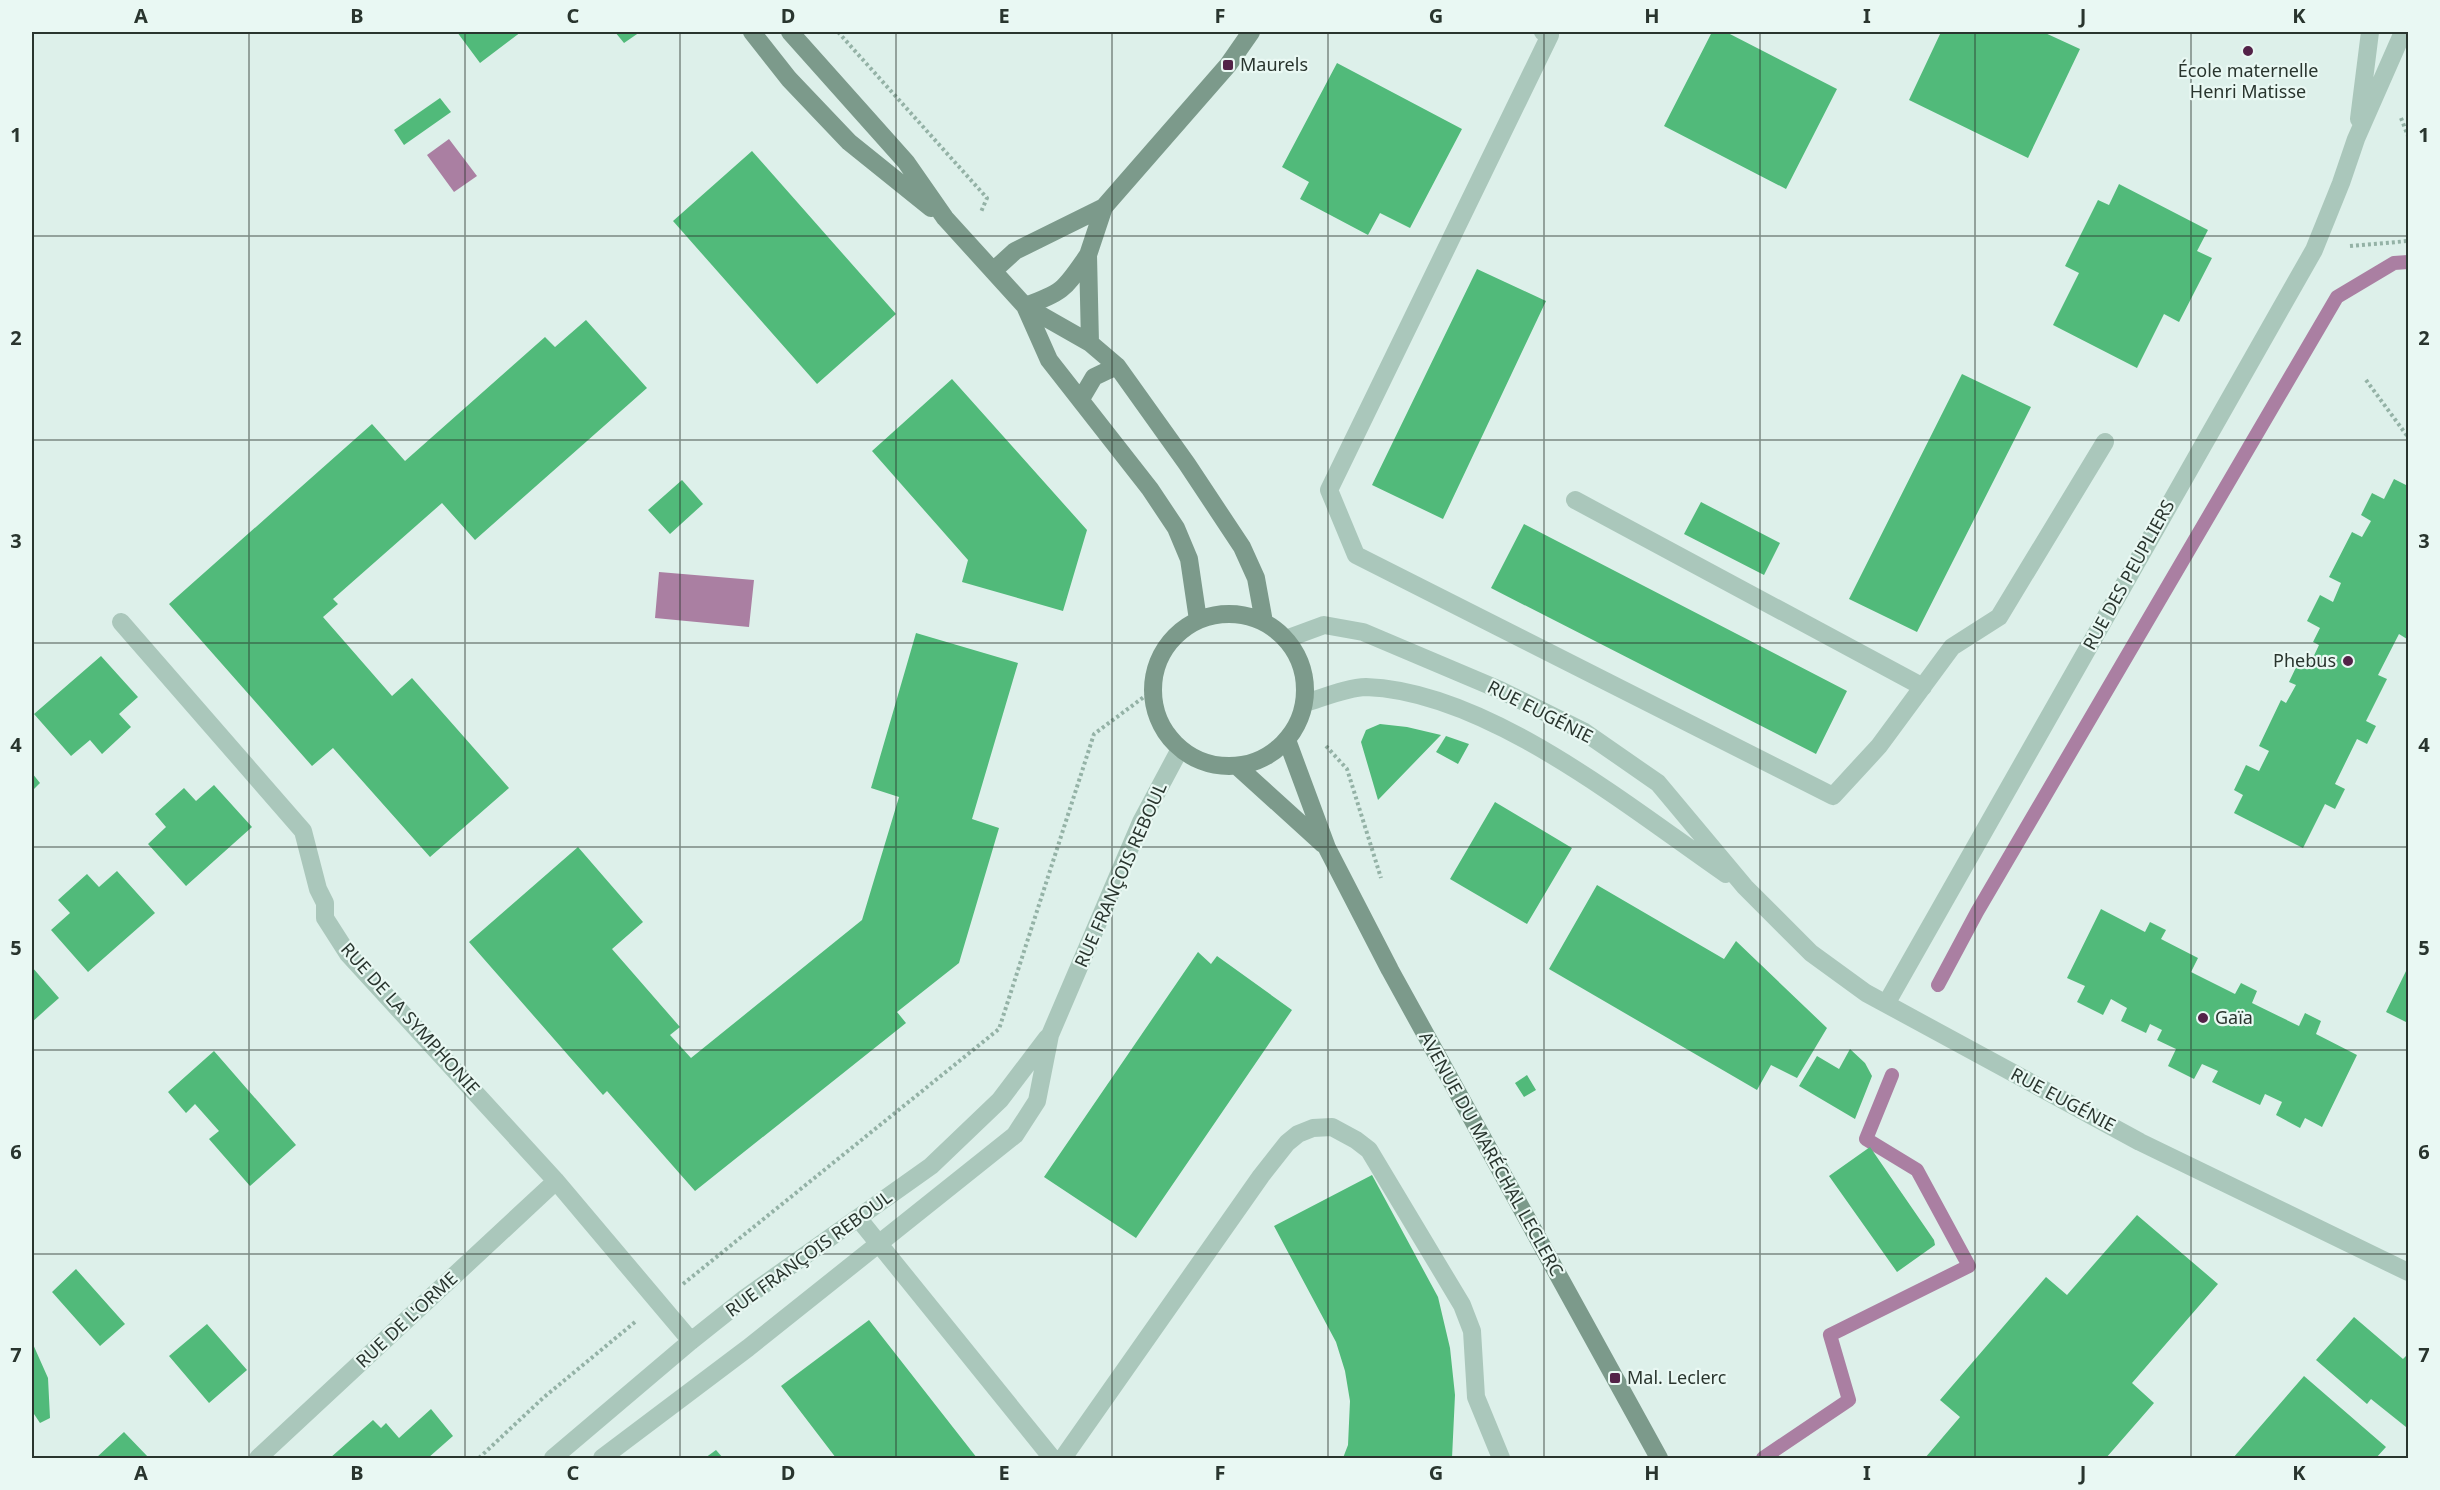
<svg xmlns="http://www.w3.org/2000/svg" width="2440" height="1490" viewBox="0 0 2440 1490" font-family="'Noto Sans',sans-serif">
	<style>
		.water { fill: #aa7fa2 }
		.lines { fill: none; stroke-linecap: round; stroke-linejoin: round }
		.stream { stroke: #aa7fa2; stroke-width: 14 }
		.building { fill: #51ba7a }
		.path { stroke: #94b2a6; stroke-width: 4; stroke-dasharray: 3 3; stroke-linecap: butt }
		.street { stroke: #aac7bb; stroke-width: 18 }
		.secondary { stroke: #7c9a8b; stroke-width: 18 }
		.grid { fill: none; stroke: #29352e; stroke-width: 1.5; stroke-opacity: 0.55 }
		.poi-dot { fill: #532248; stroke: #e9f8f3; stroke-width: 2 }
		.labels { text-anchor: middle; stroke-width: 4.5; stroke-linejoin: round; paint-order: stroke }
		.poi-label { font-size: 18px; fill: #29352e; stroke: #e9f8f3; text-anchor: start }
		.street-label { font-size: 18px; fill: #29352e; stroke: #e9f8f3 }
		.neatline { fill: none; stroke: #29352e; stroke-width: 2 }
		.grid-label { font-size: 20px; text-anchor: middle; font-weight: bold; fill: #29352e }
	</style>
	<rect width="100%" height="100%" fill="#ddf0ea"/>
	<path class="water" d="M449,139L477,176L454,192L427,155Z
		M659,572L754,580L749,627L655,618Z"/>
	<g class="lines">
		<path class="stream" d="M1938,985L1977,912L2337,297L2394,263L2408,262
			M1763,1458L1849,1400L1830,1335L1969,1266L1917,1170L1866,1139L1892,1075"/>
	</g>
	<path class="building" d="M457,32H521L480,63Z
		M615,32H640L624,43Z
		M1712,32H1726L1837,89L1786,189L1664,126Z
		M1941,32H2043L2080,49L2028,158L1909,100Z
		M1337,63L1462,129L1410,228L1380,213L1368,235L1300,199L1309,182L1282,167Z
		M440,98L451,112L404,145L394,130Z
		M752,151L896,314L817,384L673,221Z
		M2119,184L2208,230L2197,251L2212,258L2179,322L2164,314L2137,368L2053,325L2079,273L2065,266L2098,200L2109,205Z
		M1477,269L1546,301L1443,519L1372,485Z
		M586,320L647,388L475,540L442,503L333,599L338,604L323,617L392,696L412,678L509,788L430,857L333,748L312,766L169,604L372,424L405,461L545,337L555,347Z
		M1962,374L2031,407L1917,632L1849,599Z
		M952,379L1087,530L1063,611L962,582L968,560L872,451Z
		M2394,479L2408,486V636L2407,639L2399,634L2378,675L2387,679L2366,721L2376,726L2367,744L2357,739L2335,784L2345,789L2335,809L2325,804L2303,848L2234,813L2243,795L2234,790L2246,765L2259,771L2269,751L2259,746L2281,700L2286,703L2296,685L2289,682L2300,659L2310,664L2319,645L2313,642L2320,628L2307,621L2320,595L2333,602L2341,583L2329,577L2352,532L2362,537L2371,521L2361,515L2372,493L2384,499Z
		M682,480L703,504L670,534L648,510Z
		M1701,502L1780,543L1764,575L1684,534Z
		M1524,524L1847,691L1816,754L1491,588Z
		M916,633L1018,663L972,819L999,828L959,963L897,1012L906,1023L695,1191L607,1091L603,1095L469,942L578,847L643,922L612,949L680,1027L670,1035L691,1058L862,920L899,797L871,788Z
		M101,656L138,697L119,714L131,727L102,754L90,740L71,756L34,714Z
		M1380,724L1407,727L1441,735L1378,800L1361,742L1366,730Z
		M1446,736L1469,744L1458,764L1436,752Z
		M32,773L40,783L32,791Z
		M214,785L252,827L186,886L148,844L166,827L155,814L184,788L196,801Z
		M1495,802L1572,848L1527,924L1450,879Z
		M117,871L155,913L88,972L51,930L70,913L58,900L87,874L99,887Z
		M1597,885L1724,959L1736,941L1827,1028L1797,1078L1771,1065L1757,1090L1549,969Z
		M2101,909L2145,932L2150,922L2166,930L2161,939L2198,958L2191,972L2235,994L2241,983L2257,991L2252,1003L2299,1026L2305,1013L2321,1021L2316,1034L2357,1055L2322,1127L2305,1118L2300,1128L2276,1115L2282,1102L2265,1094L2260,1105L2212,1082L2218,1071L2202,1064L2194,1079L2168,1066L2176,1049L2157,1040L2162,1030L2150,1024L2146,1033L2121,1021L2127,1008L2111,999L2103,1015L2077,1002L2085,986L2067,978Z
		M1198,952L1211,964L1217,956L1292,1010L1136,1238L1044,1177Z
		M32,967L59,998L32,1022Z
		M2408,967V1023L2386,1012Z
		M1850,1049L1865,1063L1872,1076L1855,1119L1799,1086L1817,1056L1839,1069Z
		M214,1051L296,1145L250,1186L209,1139L219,1131L195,1104L186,1113L168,1092Z
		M1527,1075L1536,1090L1524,1097L1515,1083Z
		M1870,1147L1934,1240L1935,1245L1897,1272L1829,1176Z
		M1372,1175L1438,1297L1450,1348L1455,1395L1452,1458H1343L1348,1445L1350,1401L1345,1371L1336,1342L1274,1226Z
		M2137,1215L2218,1284L2132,1383L2154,1403L2106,1458H1925L1960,1417L1940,1400L2046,1277L2067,1295Z
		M76,1269L125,1324L100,1346L52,1292Z
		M2354,1317L2403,1359L2407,1355L2408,1356V1424L2406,1427L2371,1399L2367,1404L2316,1360Z
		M869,1320L977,1458H836L781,1386Z
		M207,1324L247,1370L209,1403L169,1356Z
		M32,1342L48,1378L50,1418L40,1423L32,1411Z
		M2304,1376L2386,1447L2376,1458H2233Z
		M431,1409L453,1436L428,1458H330L373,1420L381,1428L386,1423L399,1438Z
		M124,1432L149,1458H96Z
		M716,1450L723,1458H705Z"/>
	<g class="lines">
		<path class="path" d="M838,32L987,198L981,212
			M2401,118L2408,136
			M2350,246L2408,241
			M2366,380L2408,437
			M1326,746L1347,769L1381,878
			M683,1284L999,1029L1094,734L1152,691
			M479,1458L543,1398L635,1322"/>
		<path class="street" d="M1543,32L1550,35L1329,490L1356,555L1833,796L1879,746L1952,647L1999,617L2105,442
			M2359,119L2370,32
			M1575,500L1923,687
			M121,622L303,831L318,889L325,903V918L348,954L556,1181L691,1341
			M1286,639L1324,625L1363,632L1500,690L1583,731L1658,783L1745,887L1811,953L1866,993L2140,1142L2408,1272
			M1305,703C1322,698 1349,687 1366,687C1487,691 1629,807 1726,874
			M1886,1004L2314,250L2341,183L2356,139L2403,32
			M858,1218L1052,1458
			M258,1458L556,1181
			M553,1458L691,1341L745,1298L931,1166L1000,1100L1047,1038
			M602,1458L748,1348L1015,1135L1037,1101L1050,1035L1141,822L1180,749
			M1063,1458L1261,1176L1287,1143L1298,1134L1313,1128L1332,1127L1356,1140L1369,1150L1462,1305L1472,1331L1476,1397L1501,1458"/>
		<path class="secondary" d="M752,32L789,79L849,142L931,208
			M790,32L906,162L945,218L1025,306L1090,343L1117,366L1187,464L1242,547L1256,578L1264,622
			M993,271L1015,251L1104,207L1228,65L1251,32
			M1025,306L1049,360L1150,489L1176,528L1189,559L1198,620
			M1025,306C1065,292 1065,288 1088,255
			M1090,343L1088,255L1104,207
			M1081,399L1094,377L1117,366
			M1153 690a76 76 0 1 1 152 0a76 76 0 1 1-152 0Z
			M1287,740L1327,848L1390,970L1659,1458
			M1237,766L1323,844"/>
	</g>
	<path class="grid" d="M249,32V1458M465,32V1458M680,32V1458M896,32V1458M1112,32V1458M1328,32V1458M1544,32V1458M1760,32V1458M1975,32V1458M2191,32V1458M32,236H2408M32,440H2408M32,643H2408M32,847H2408M32,1050H2408M32,1254H2408"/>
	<g class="poi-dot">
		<circle cx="2248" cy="51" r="6"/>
		<rect x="1222" y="59" width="12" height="12" rx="3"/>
		<circle cx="2348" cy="661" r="6"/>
		<circle cx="2203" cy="1018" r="6"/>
		<rect x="1609" y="1372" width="12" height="12" rx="3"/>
	</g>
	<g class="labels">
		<g class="poi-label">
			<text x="1240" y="71">Maurels</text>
			<text x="2248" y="77" text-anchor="middle">École maternelle<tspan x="2248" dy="21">Henri Matisse</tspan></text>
			<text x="2336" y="667" text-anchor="end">Phebus</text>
			<text x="2215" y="1024">Gaïa</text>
			<text x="1627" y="1384">Mal. Leclerc</text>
		</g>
		<g class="street-label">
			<text transform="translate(2129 575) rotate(-61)" y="6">RUE DES PEUPLIERS</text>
			<text transform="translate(1540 712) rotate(27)" y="6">RUE EUGÉNIE</text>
			<text transform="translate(1121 875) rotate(-66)" y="6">RUE FRANÇOIS REBOUL</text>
			<text transform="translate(410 1019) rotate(48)" y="6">RUE DE LA SYMPHONIE</text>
			<text transform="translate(2063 1100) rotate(28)" y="6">RUE EUGÉNIE</text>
			<text transform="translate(1491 1154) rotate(61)" y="6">AVENUE DU MARÉCHAL LECLERC</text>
			<text transform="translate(809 1254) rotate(-36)" y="6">RUE FRANÇOIS REBOUL</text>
			<text transform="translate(407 1320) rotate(-43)" y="6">RUE DE L'ORME</text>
		</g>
	</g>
	<rect width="2440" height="1490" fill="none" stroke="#e9f8f3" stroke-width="66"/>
	<rect x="33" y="33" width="2374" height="1424" class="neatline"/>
	<g class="grid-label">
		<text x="141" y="23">A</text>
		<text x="357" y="23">B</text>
		<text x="573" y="23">C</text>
		<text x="788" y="23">D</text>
		<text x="1004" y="23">E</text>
		<text x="1220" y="23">F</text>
		<text x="1436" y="23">G</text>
		<text x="1652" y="23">H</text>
		<text x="1867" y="23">I</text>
		<text x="2083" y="23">J</text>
		<text x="2299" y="23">K</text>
		<text x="16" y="142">1</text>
		<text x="2424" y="142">1</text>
		<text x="16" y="345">2</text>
		<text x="2424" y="345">2</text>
		<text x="16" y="548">3</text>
		<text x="2424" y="548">3</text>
		<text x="16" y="752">4</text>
		<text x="2424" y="752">4</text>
		<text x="16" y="955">5</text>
		<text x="2424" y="955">5</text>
		<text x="16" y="1159">6</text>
		<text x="2424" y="1159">6</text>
		<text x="16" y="1362">7</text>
		<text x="2424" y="1362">7</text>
		<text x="141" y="1480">A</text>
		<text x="357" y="1480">B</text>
		<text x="573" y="1480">C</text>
		<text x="788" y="1480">D</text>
		<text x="1004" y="1480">E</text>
		<text x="1220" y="1480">F</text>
		<text x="1436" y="1480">G</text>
		<text x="1652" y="1480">H</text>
		<text x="1867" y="1480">I</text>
		<text x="2083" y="1480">J</text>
		<text x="2299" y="1480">K</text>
	</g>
</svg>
